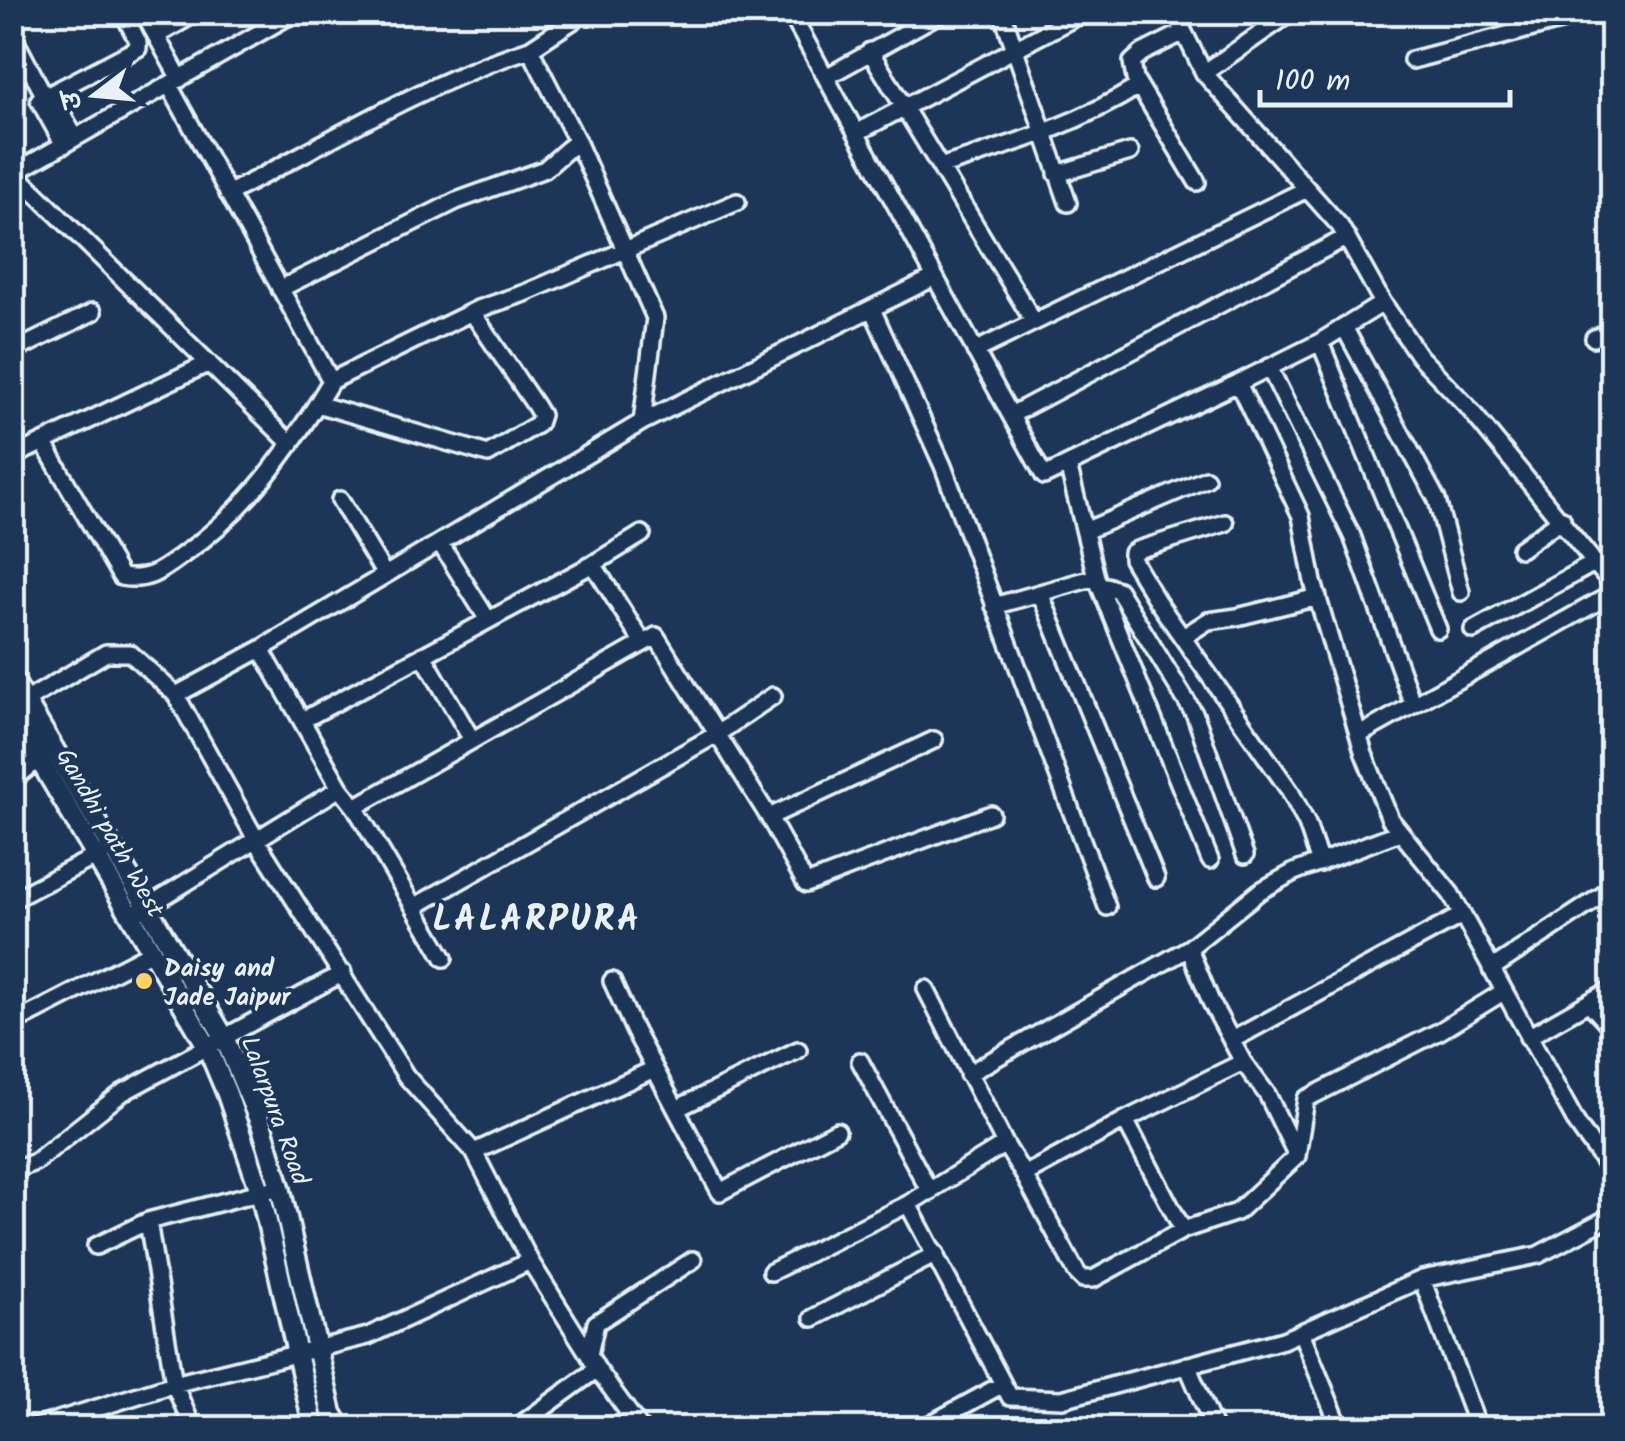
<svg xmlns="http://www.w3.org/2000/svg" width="1625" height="1441" viewBox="0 0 1625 1441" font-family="Kalam,'Playpen Sans Deva',sans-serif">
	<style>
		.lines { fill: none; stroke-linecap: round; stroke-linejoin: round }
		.minor-casing { stroke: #e8f1f8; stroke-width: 22 }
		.tertiary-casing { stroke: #e8f1f8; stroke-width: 25 }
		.minor { stroke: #1d3557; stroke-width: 15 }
		.tertiary { stroke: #1d3557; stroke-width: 18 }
		.poi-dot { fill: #ffd166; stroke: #1d3557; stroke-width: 4 }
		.labels { text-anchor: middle; stroke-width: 8; stroke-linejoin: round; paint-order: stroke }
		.street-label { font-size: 25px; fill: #e8f1f8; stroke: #1d3557 }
		.poi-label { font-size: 25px; font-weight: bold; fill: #e8f1f8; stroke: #1d3557; text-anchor: start }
		.district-label { font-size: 35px; font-weight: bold; letter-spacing: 2.5px; fill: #e8f1f8; stroke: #1d3557 }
	</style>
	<rect width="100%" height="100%" fill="#1d3557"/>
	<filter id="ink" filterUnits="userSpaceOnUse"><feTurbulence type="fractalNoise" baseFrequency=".01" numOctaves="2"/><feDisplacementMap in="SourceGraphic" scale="20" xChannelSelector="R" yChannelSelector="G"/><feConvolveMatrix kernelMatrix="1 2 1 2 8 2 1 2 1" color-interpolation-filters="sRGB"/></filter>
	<g filter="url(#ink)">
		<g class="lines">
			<g class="minor-casing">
				<path id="minor" d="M143,12L180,79
					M586,12L530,49L577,141L655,318L642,422
					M790,12L1044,476L1238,383
					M1002,12L1068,203
					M1174,12L1204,73L1340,226L1383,303
					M1182,33L1142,53L1132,62L1135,79L1197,182
					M12,34L45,97
					M156,36L198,12
					M870,51L1034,322
					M1412,60L1594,12
					M1204,73L1292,12
					M826,77L943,12
					M169,85L331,381L317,404
					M52,94L75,138
					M856,133L1085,12
					M64,145L39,100L138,48V42L123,12
					M940,167C1011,144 1075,126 1139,86
					M12,170L291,444
					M12,174L296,12
					M1057,174L1130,152
					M228,194C326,143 424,83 530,49
					M280,289L456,201L545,169L577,141
					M872,309L943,466L1107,907
					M1344,327L1437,500L1461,592
					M1594,338L1612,332
					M1320,342L1438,629
					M975,351L1307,189
					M12,352L93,312
					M1269,367L1352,536L1409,694
					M331,381L478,309L525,293L737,202
					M1011,415L1347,237
					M43,442L121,577C149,582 162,570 184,554C241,514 280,462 317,404L488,454L538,424L541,415L535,405L472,312
					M12,457L209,363
					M1068,465L1096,577L1210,860
					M340,500L385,575
					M1225,523L1137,550L1132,553V559L1157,601L1290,791L1307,824L1320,863
					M1085,531L1206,479
					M440,543L488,620
					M1520,549L1562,519
					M593,564L643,643
					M1612,584L1467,406L1419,356L1383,303L1320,342L1238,383L1301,516L1313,582L1364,754L1390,819L1451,894L1577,1124L1612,1173
					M1102,588L1106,586L1118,590L1195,715L1245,855
					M1040,593L1156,878
					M994,606L1096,577
					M1473,630L1596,562
					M1183,637L1208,621L1237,617L1318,597
					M261,649L340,788L355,807L444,958
					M423,655L472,740
					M176,695L261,649L642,422L935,277
					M12,709L106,653H130L176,695L257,841L406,1076L474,1152L530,1261L368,1336L174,1384L193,1428
					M303,720L593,564L642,534
					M1359,735L1612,594
					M12,781L39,759
					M355,807L656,636L769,817L806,884L991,814
					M769,817L934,740
					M12,900L106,851
					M414,907L717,734L773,696
					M132,916L340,788
					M1189,948L1211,1002L1243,1062L1267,1094L1297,1156
					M1491,969L1612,889
					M612,981L634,1030L720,1192L837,1131
					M926,989L1005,1144
					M1589,1003L1612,1028
					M12,1024L152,952
					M1528,1037L1612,989
					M1234,1039L1462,915
					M860,1061L930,1192
					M968,1074L1189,948L1260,891L1294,872L1400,832
					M676,1109L798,1050
					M1125,1120L1183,1230
					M474,1152L654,1069
					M12,1171L35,1162L122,1093L343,973
					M1024,1175L1077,1273L1083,1279H1093L1183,1230L1237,1212L1297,1156L1306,1099L1440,1031L1503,992
					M908,1204L1003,1384
					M96,1246L148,1221L280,1187
					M530,1261L589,1355
					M771,1272L908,1204L1005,1144L1024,1175L1125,1120L1243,1062
					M1422,1279L1474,1417
					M813,1318L936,1254
					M1301,1332L1340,1428
					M1187,1365L1214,1428
					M597,1369L589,1355L596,1323L693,1260
					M33,1428L174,1384L148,1221
					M516,1428L597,1369L640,1428
					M923,1428L1003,1384L1010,1397L1062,1399L1283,1340L1422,1279L1538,1255L1612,1216"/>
			</g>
			<g class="tertiary-casing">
				<path id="tertiary" d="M12,678L224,1037L262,1127L280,1187L332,1413L341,1428
					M12,713L207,1046L227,1094L260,1191L314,1428"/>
			</g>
			<use href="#minor" class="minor"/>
			<use href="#tertiary" class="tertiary"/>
		</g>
	</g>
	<circle class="poi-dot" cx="144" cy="981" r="10"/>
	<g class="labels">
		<g class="street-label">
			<text transform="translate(111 832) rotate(60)" y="9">Gandhi path West</text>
			<text transform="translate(276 1110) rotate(70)" y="9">Lalarpura Road</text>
		</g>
		<g class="poi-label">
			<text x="164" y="976">Daisy and<tspan x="164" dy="29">Jade Jaipur</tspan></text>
		</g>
		<g class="district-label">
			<text x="537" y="930">LALARPURA</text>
		</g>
	</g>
	<rect width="1625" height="1441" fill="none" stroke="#1d3557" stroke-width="50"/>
	<rect x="25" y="25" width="1575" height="1391" fill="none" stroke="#e8f1f8" stroke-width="4" filter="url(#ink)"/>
	<g transform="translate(95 95) rotate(254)" stroke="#1d3557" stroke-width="8" paint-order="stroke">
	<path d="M0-8L18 38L0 25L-18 38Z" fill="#e8f1f8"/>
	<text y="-15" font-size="28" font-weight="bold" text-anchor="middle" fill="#e8f1f8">उ</text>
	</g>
	<path d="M1260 90v15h250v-15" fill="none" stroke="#e8f1f8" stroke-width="5"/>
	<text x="1275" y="90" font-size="30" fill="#e8f1f8" stroke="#1d3557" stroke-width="8" paint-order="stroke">100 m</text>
</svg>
